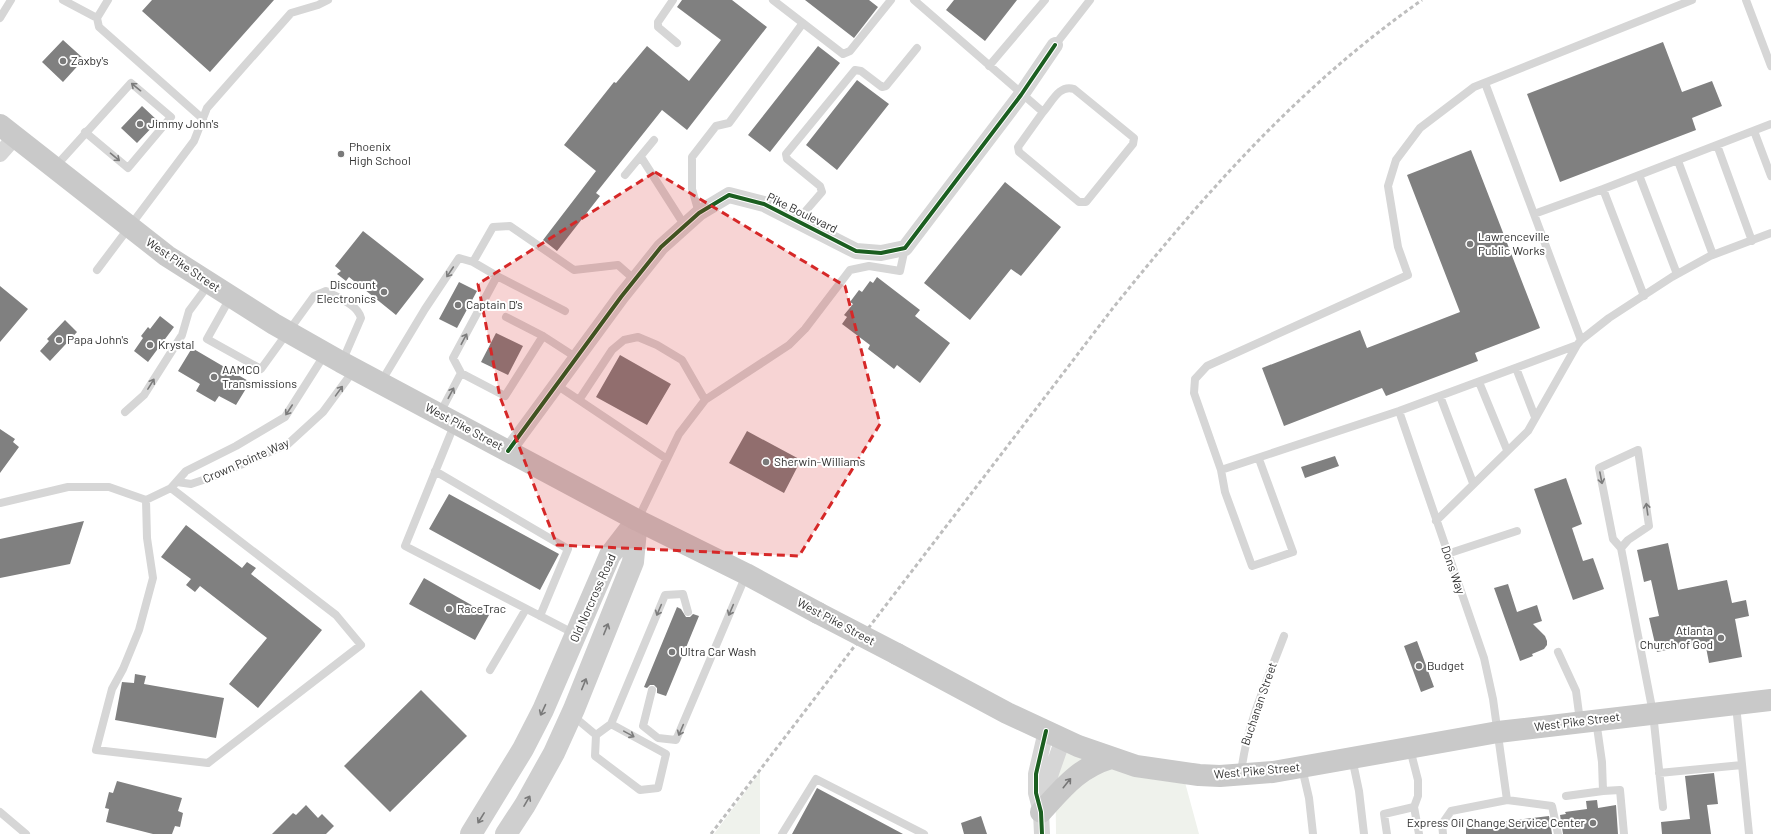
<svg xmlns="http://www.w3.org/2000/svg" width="1771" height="834" viewBox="0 0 1771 834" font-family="Barlow,sans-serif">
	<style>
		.green { fill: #eff2ec }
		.building { fill: #808080 }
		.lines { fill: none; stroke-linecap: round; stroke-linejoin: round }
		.service { stroke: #d6d6d6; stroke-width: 8 }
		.minor { stroke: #d6d6d6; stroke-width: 16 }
		.secondary { stroke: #cfcfcf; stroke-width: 22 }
		.primary { stroke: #c9c9c9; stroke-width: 22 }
		.rail { stroke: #bebebe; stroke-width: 3; stroke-dasharray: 4 3; stroke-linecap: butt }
		.primary-bridge { stroke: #c9c9c9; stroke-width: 22 }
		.cycleway-casing { stroke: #fff; stroke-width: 6 }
		.cycleway { stroke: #1b5e20; stroke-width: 4 }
		.oneway { stroke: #7c7c7c }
		.oneway2 { stroke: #797979 }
		.oneway3 { stroke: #767676 }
		.marked { fill: #d62828; fill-opacity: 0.2; stroke: #d62828; stroke-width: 3; stroke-dasharray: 8 5; stroke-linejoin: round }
		.poi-dot { fill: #7a7a7a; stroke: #fff; stroke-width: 1.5 }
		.labels { text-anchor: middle; stroke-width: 4; stroke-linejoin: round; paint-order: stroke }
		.poi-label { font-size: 12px; fill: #323232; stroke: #fff; text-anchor: start }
		.street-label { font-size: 12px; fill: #323232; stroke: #fff }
	</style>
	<rect width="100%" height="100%" fill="#fff"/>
	<path class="green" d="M1055,750L1183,775L1199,834H1056Z
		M760,772V834H714Z"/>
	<path class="building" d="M152,0H274L210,72L142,11Z
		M682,0H732L767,27L687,130L662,110L596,193L600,196L557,251L543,240L596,171L564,145L614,82L616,83L647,46L689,81L721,40L677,7Z
		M805,0H869L878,7L854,38Z
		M954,0H1017L985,41L946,10Z
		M63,40L84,59L63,82L42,62Z
		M1663,42L1682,92L1712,81L1722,106L1692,118L1696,130L1560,182L1527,94Z
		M818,46L840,63L770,152L748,135Z
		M857,80L889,104L837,170L806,145Z
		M142,106L158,121L137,143L121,128Z
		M1471,150L1540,328L1475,353L1478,361L1386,396L1382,388L1284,426L1262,368L1360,330L1367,348L1460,312L1407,175Z
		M1005,182L1061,227L1021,276L1011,269L970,320L924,283Z
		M363,231L424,279L396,315L349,277L346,281L337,274L341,271L335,266Z
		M877,277L920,310L915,316L950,343L920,383L897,365L894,369L868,349L870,345L842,324L847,317L844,315L853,304L850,302L859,290L862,292L870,281L873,283Z
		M459,282L477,291L457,328L439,319Z
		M0,286L28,309L0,342Z
		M160,316L174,327L148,362L134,351L143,338L141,336L148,327L150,329Z
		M65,320L77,332L50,361L40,351L49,341L47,339Z
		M496,333L523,346L508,375L481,362Z
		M192,348L250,382L236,405L219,396L215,402L196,391L200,384L178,371Z
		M620,355L671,384L647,425L596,397Z
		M0,429L15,439L13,442L19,447L0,473Z
		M747,431L801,460L784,493L729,463Z
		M1335,456L1339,466L1305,478L1301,467Z
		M1566,478L1582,524L1572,528L1583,561L1593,558L1604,589L1573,600L1534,489Z
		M449,494L559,554L540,590L429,529Z
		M84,521L70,564L0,578V539Z
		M186,525L242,568L247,562L256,568L251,574L322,630L258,708L229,684L267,638L200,586L195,592L186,585L191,579L161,557Z
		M1668,543L1678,590L1727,580L1732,603L1746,600L1749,616L1735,619L1742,657L1709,663L1705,642L1657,652L1649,618L1659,616L1651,580L1644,582L1637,550Z
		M424,578L489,615L475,640L409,604Z
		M1508,584L1517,612L1537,605L1542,621L1533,624L1545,636L1547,641V645L1544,649L1532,654L1533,656L1520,661L1494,588Z
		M677,607L681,609L686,617H690L693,614L699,616L666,696L657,693V688L654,685H650L647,688L644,687Z
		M1417,641L1434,687L1421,692L1404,646Z
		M135,674L146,676L144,684L224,698L216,738L115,720L122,682L134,683Z
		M421,690L467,736L390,812L344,766Z
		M1714,773L1718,804L1707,805L1711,834H1662L1661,822L1690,819L1685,776Z
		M117,781L182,798L178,811L183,813L180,827L175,826L172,834H153L106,822L109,809L105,808L109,792L113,793Z
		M817,788L903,834H792Z
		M1597,800L1598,808L1616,805L1618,834H1563L1560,815L1566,814L1565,812L1587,809L1586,801Z
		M306,805L318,818L322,814L334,826L326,834H272L293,813L296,815Z
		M981,816L987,834H964L961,823Z
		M1549,816L1552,834H1466V826Z"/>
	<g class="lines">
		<path class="service" d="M63,0L97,18
			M108,0L97,18L99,27L203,119
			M673,0L658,22V27L677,43
			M773,0L843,54L850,51L891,0
			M914,0L1043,112L1018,147L1019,152L1079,202H1086L1133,144L1134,138L1074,89C1059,84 1052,102 1043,112
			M1692,0L1474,87L1420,128L1396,160L1388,186L1398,247L1408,275L1207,366L1195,379L1194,393L1221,470L1399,411L1577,345L1581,340L1609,318L1672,277L1710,256L1771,233
			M1746,0L1771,66
			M0,18L11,0
			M1055,45L1090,0
			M989,66L1045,0
			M1485,83L1581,340
			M1754,131L1771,176
			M1717,145L1752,241
			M641,157L685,226
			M1678,161L1713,255
			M55,167L131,83L171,117L128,168L85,132
			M625,175L654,140
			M1639,175L1677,274
			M1603,189L1644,296
			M699,213L692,189V157L716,126L729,123L803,23
			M1534,214L1603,189L1771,124
			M797,221L822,192L820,186L787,159L786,154L855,70L861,71L882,87L886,86L917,48
			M473,262L493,227L510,226L574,270L618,265L635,280
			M97,270L194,141L207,108L291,13L318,5L328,0
			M497,276L565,311
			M230,298L207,339L261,369L314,296L326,291C338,298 357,304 361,318L342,362
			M506,317L543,336
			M1516,368L1535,417
			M381,382L425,309L459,258L473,262L497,276L453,358L461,373L505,396L543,336L577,358
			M1479,382L1507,450
			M558,386L667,459
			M1440,396L1473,483
			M579,400L612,350L624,340L638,337L657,345L682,360L705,400
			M1399,411L1484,658L1493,699L1507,800
			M125,412L144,395L182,335L189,311L209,284
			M440,413L461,373
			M455,423L405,546L575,634
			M1221,470L1225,492L1252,566L1293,552L1259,459
			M435,471L568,549L540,616
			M177,482L191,484L215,476L288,444L323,412L354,370
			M146,500L147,538L153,578L139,630L123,669L112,689L96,750L208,763L361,645L336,615L171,488
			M146,500L171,488L186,471L236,446L285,417L325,354
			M0,503L68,487H109L146,500
			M638,519L679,434L705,400L789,345L805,329L850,270L869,266L900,271L905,248
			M1436,521L1528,431L1577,345
			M1621,548L1628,540L1649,526L1638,450L1599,468L1613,539L1621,548L1653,713L1663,807
			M1447,554L1517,531
			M1558,652L1576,691L1580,721
			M490,670L526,609
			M652,690L643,726L658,738L676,740L746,575
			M1736,705L1749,834
			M572,715L596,735L595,756L640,790L658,788L666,754L611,724L665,595L683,594L688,612
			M1596,720L1602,762L1603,791L1620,790L1624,834
			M596,735L611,724
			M1410,749L1418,780V796L1414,807L1419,834
			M1352,758L1359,791L1364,834
			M1302,768L1309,798L1313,834
			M1659,773L1742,765
			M1241,774C1246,726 1267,681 1284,636
			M1566,796L1603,791
			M0,812L26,834
			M782,834L816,779L924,834
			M1387,834L1384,814L1414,807
			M1443,834L1442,824L1451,811L1507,800L1552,806L1558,834"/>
		<path class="minor" d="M0,154L15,137
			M508,451L621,297L661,247L699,213L729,195L764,204L856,251L881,253L905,248L1021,95L1055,45
			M1043,809L1051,773L1063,739
			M1042,834L1041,812L1036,793V774L1046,731"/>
		<path class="secondary" d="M471,834L523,749L543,710L610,555L637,520
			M506,834L525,805L554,753L574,709L633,562L637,520"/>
		<path class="primary" d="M0,125L167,256L274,324L341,362L637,520L746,574L818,613
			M897,654L1007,713L1078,746L1136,766L1199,775L1220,776L1273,772L1498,732L1771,700
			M1041,812C1063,788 1078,768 1111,758"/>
		<path class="rail" d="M711,834L1113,308C1207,191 1298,87 1422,0"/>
		<path class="primary-bridge" d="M818,613L897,654"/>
		<g class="cycleway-casing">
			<path id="cycleway" d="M508,451L621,297L661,247L699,213L729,195L764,204L856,251L881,253L905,248L1021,95L1055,45
				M1042,834L1041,812L1036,793V774L1046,731"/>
		</g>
		<use href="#cycleway" class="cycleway"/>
	</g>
	<defs><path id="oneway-shaft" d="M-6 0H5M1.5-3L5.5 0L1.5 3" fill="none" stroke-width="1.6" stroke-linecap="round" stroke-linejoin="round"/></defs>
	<g class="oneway">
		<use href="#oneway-shaft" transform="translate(136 87) rotate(-141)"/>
		<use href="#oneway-shaft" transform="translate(115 157) rotate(40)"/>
		<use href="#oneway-shaft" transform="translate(450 272) rotate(124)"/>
		<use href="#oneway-shaft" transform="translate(464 339) rotate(-62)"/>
		<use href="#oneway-shaft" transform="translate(151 384) rotate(-58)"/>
		<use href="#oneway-shaft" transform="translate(339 391) rotate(-54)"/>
		<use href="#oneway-shaft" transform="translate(451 393) rotate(-62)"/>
		<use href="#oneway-shaft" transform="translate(289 410) rotate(123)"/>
		<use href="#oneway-shaft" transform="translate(1601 478) rotate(79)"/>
		<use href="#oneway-shaft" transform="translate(1647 509) rotate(-98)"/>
		<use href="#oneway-shaft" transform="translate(659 610) rotate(113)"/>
		<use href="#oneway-shaft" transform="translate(731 610) rotate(113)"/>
		<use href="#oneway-shaft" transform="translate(681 730) rotate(113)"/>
		<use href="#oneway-shaft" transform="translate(629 734) rotate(29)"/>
	</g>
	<g class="oneway2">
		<use href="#oneway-shaft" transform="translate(606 629) rotate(-68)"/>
		<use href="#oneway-shaft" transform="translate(584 684) rotate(-68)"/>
		<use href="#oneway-shaft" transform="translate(543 710) rotate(115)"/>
		<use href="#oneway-shaft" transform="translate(527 801) rotate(-60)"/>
		<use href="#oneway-shaft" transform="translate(481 818) rotate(122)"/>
	</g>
	<use class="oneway3" href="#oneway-shaft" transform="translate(1067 783) rotate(-51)"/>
	<path class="marked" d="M655,172L845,286L880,424L799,556L557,545L500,397L478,284Z"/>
	<g class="poi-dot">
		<circle cx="63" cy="61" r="4"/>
		<circle cx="140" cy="124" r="4"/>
		<circle cx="341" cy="154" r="4"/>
		<circle cx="1470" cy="244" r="4"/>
		<circle cx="384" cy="292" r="4"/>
		<circle cx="458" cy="305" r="4"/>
		<circle cx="59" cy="340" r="4"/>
		<circle cx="150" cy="345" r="4"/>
		<circle cx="214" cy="377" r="4"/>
		<circle cx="766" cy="462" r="4"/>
		<circle cx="449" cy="609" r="4"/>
		<circle cx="1721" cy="638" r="4"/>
		<circle cx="672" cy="652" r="4"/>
		<circle cx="1419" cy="666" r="4"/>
		<circle cx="1593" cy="823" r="4"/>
	</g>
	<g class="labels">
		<g class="poi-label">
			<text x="71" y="65">Zaxby's</text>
			<text x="148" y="128">Jimmy John's</text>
			<text x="349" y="151">Phoenix<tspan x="349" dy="14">High School</tspan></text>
			<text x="1478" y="241">Lawrenceville<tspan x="1478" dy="14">Public Works</tspan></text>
			<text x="376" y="289" text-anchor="end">Discount<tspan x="376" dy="14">Electronics</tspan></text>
			<text x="466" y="309">Captain D's</text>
			<text x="67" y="344">Papa John's</text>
			<text x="158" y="349">Krystal</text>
			<text x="222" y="374">AAMCO<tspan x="222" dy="14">Transmissions</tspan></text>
			<text x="774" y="466">Sherwin-Williams</text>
			<text x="457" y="613">RaceTrac</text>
			<text x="1713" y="635" text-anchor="end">Atlanta<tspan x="1713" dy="14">Church of God</tspan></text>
			<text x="680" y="656">Ultra Car Wash</text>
			<text x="1427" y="670">Budget</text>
			<text x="1585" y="827" text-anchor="end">Express Oil Change Service Center</text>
		</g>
		<g class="street-label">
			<text transform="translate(802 213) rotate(26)" y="4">Pike Boulevard</text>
			<text transform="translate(183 265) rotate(34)" y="4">West Pike Street</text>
			<text transform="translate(464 427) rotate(28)" y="4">West Pike Street</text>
			<text transform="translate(246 461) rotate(-24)" y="4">Crown Pointe Way</text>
			<text transform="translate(1453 570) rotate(71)" y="4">Dons Way</text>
			<text transform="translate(593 598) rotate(-66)" y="4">Old Norcross Road</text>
			<text transform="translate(836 622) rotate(28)" y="4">West Pike Street</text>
			<text transform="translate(1259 704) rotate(-71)" y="4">Buchanan Street</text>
			<text transform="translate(1577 722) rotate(-7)" y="4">West Pike Street</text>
			<text transform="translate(1257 771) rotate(-5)" y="4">West Pike Street</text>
		</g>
	</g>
</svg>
